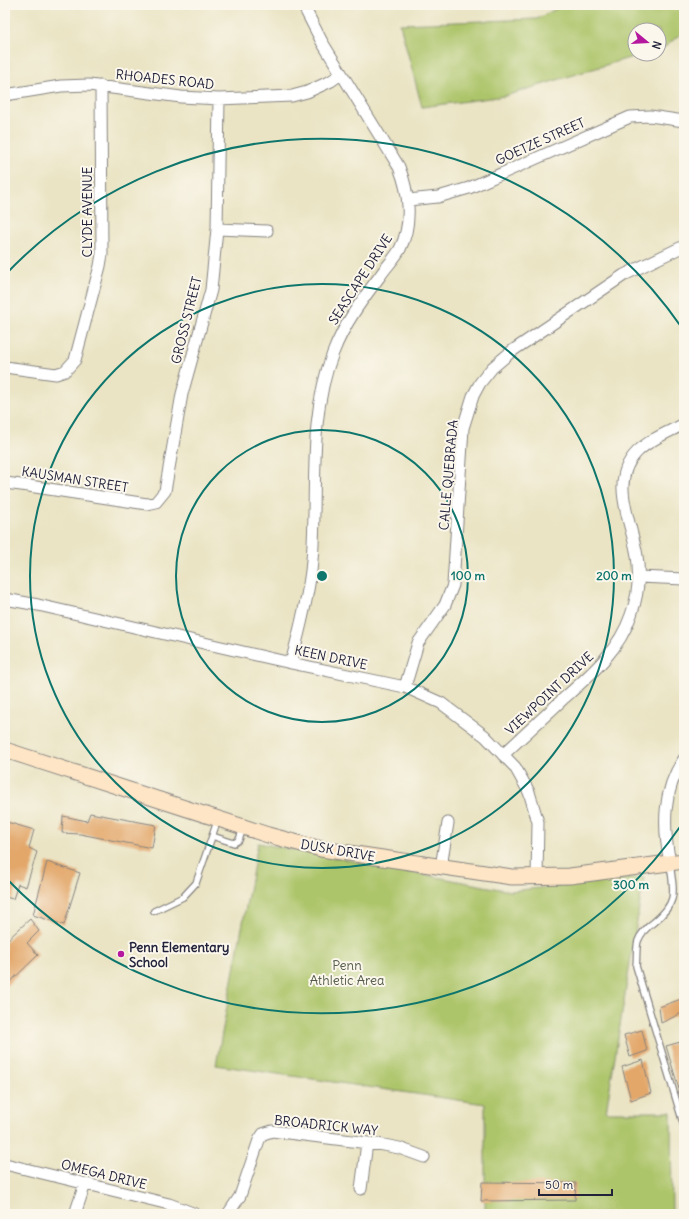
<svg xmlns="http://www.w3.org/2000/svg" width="689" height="1219" viewBox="0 0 689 1219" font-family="Delius,sans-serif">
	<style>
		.green { fill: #adc56a; stroke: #687452 }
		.building { fill: #e3a76a }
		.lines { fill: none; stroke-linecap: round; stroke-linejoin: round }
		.lane-casing { stroke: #868380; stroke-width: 8 }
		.street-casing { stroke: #868380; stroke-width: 13 }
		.secondary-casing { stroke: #868380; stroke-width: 17 }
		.lane { stroke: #fff; stroke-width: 5.5 }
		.street { stroke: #fff; stroke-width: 11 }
		.secondary { stroke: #fde5c5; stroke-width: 15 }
		.ring { fill: none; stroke: #0f766e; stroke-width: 2 }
		.poi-dot { fill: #b5179e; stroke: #fbf7ec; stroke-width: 1.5 }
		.labels { text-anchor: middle; stroke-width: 4; stroke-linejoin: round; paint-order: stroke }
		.street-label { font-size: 13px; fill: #22223b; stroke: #fbf7ec }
		.poi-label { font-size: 13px; font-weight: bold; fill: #22223b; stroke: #fbf7ec; text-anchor: start }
		.park-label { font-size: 13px; fill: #535b4b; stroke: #fbf7ec }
		.centre { fill: #0f766e; stroke: #fbf7ec; stroke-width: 2 }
		.ring-label { font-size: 12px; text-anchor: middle; font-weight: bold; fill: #0f766e; stroke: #fbf7ec; stroke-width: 4; stroke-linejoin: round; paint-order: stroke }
	</style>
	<rect width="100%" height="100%" fill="#fbf7ec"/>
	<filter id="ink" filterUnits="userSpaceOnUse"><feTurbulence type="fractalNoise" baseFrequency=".025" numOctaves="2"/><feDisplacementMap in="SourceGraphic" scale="8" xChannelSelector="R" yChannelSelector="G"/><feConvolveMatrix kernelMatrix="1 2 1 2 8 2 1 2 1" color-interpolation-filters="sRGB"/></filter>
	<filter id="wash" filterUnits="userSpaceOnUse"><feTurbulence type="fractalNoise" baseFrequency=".012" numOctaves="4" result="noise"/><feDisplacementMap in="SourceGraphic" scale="16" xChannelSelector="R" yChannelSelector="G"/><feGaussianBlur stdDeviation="0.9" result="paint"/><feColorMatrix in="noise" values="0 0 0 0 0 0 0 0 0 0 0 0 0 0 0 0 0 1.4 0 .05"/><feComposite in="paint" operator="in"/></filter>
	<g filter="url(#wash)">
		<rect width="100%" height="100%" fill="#eae4c4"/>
		<path class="green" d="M563,5H684V31L665,47L659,49V30H635V54H642L505,96L422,107L400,24L537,19Z
			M258,843L510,891L644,877L606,1112H671L672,1214H485V1104L216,1065Z"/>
		<g id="blocks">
			<path class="building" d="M90,813L156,825L152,848L80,834L62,833L63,816L87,821Z
				M7,822L34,830L29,848L37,852L26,887L18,884L13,899L5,897V829Z
				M47,862L80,873L64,925L33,915Z
				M30,919L39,931L27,943L38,955L5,987V942Z
				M684,998V1012L661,1023L659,1007Z
				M642,1030L647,1051L630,1057L624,1035Z
				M684,1041V1099H682L666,1046Z
				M643,1060L651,1093L631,1100L622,1067Z
				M482,1182L576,1183L575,1200L481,1201Z"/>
		</g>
	</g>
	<g filter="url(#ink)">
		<use href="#blocks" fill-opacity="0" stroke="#868380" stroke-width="1"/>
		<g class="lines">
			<g class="lane-casing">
				<path id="lane" d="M212,836L234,843L239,840L243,828
					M670,864C674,893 678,902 654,922C647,927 641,933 638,941C636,947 637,960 636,966L684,1126
					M154,911L183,897L196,883L218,819"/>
			</g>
			<g class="street-casing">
				<path id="street" d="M5,95L61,86L89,85L181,97L219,99L292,96L307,92L331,81L341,74
					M408,200L438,197L469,188L630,117L650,116L684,121
					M217,229L267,231
					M5,367L56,374L65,371L75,360L100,266L102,254L101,86
					M5,483L29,486L147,504L156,502L165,491L182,394L211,290L217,229L219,99
					M639,577L684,579
					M5,599L38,605L291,663L405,687L441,703L485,736L515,767L529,792L538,822L537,877
					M291,663C299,633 307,602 311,571C319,499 306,422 333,353C344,324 362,300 380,276C386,267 395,258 400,249C413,223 409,192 399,167L322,42L303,5
					M405,687L418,643L445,605L453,585L463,428L473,396L480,383L492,368L512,351L624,275L684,246
					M503,755C523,736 543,718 563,699C590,675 619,651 631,615C638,596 640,575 637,556C632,522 608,481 637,452C650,439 669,432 684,424
					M670,863C663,827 662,791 684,759
					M441,867L448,823
					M5,1164L169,1204L195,1214
					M361,1189L367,1143
					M75,1214L85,1184
					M228,1214L240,1196L259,1140L263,1134L272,1131L384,1145L399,1148L424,1157"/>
			</g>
			<g class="secondary-casing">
				<path id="secondary" d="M5,750L268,835L321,849L512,877L570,876L684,861"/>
			</g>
			<use href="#lane" class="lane"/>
			<use href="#street" class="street"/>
			<use href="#secondary" class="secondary"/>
		</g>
	</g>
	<g class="ring">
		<circle cx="322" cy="576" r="146"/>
		<circle cx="322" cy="576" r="292"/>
		<path d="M682 824A437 437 0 0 1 5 877M5 275A437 437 0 0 1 682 328"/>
	</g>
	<circle class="poi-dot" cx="121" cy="954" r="4"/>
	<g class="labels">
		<g class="street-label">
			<text transform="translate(165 79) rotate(6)" y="5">RHOADES ROAD</text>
			<text transform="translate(540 141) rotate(-24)" y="5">GOETZE STREET</text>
			<text transform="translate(87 212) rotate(-90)" y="5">CLYDE AVENUE</text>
			<text transform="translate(360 279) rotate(-57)" y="5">SEASCAPE DRIVE</text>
			<text transform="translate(186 320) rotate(-76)" y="5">GROSS STREET</text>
			<text transform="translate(448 475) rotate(-85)" y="5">CALLE QUEBRADA</text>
			<text transform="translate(75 479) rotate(9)" y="5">KAUSMAN STREET</text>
			<text transform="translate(331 657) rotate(12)" y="5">KEEN DRIVE</text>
			<text transform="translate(549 693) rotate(-43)" y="5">VIEWPOINT DRIVE</text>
			<text transform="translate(338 850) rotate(10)" y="5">DUSK DRIVE</text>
			<text transform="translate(326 1125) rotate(6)" y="5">BROADRICK WAY</text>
			<text transform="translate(104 1174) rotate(14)" y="5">OMEGA DRIVE</text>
		</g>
		<g class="poi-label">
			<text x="129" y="952">Penn Elementary<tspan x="129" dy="15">School</tspan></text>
		</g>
		<g class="park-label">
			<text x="347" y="970">Penn<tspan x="347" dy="15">Athletic Area</tspan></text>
		</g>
	</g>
	<circle cx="322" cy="576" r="6" class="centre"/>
	<g class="ring-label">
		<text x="468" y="580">100 m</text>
		<text x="614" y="580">200 m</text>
		<text x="631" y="889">300 m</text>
	</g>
	<rect width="689" height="1219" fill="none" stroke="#fbf7ec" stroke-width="20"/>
	<g transform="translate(647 42) rotate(108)"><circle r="19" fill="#fbf7ec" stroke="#a4a2a5"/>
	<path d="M0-3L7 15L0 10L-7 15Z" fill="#b5179e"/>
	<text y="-6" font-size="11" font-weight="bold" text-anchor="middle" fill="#22223b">N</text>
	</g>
	<path d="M539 1189v6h73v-6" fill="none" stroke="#22223b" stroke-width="2"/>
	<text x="545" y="1189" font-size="12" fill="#22223b" stroke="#fbf7ec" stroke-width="3" paint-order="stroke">50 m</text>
</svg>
